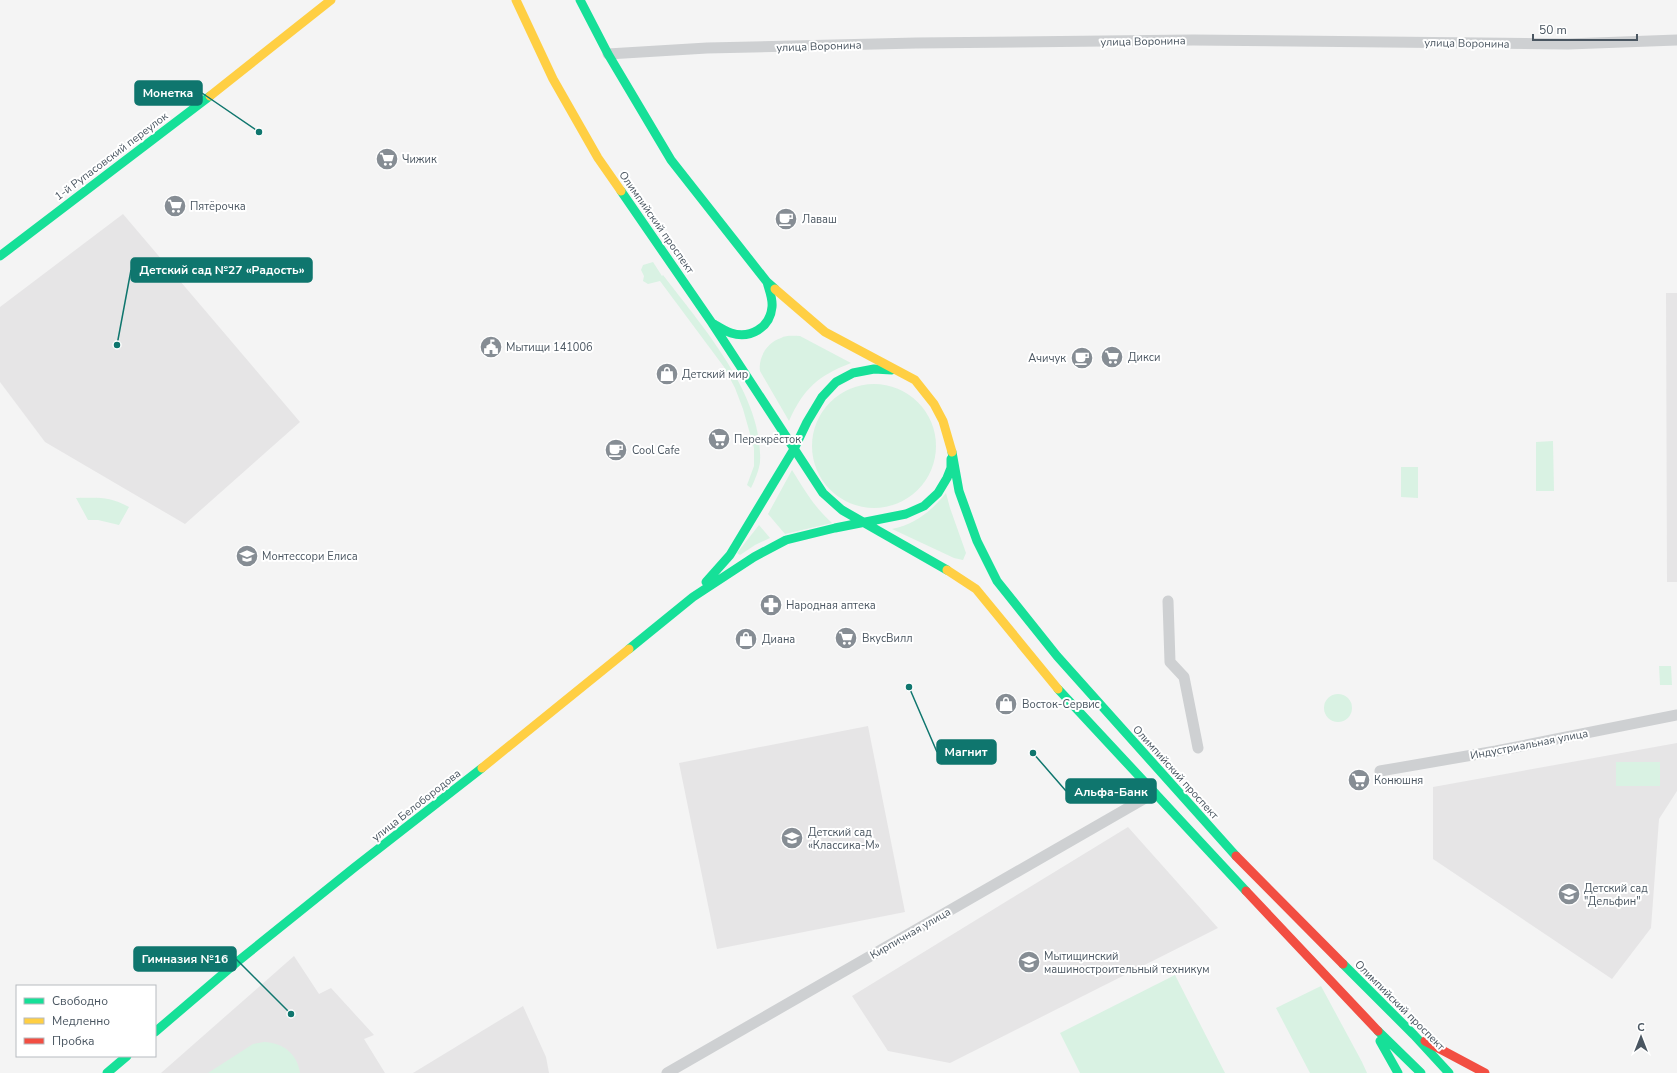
<svg xmlns="http://www.w3.org/2000/svg" width="1677" height="1073" viewBox="0 0 1677 1073" font-family="'Nunito Sans',sans-serif">
	<style>
		.education { fill: #e6e5e6 }
		.green { fill: #d9f2e3 }
		.lines { fill: none; stroke-linecap: round; stroke-linejoin: round }
		.street { stroke: #ced0d2; stroke-width: 11 }
		.fast { stroke: #16e098; stroke-width: 9 }
		.slow { stroke: #ffcf43; stroke-width: 9 }
		.jam { stroke: #f24e42; stroke-width: 9 }
		.labels { text-anchor: middle; stroke-width: 4; stroke-linejoin: round; paint-order: stroke }
		.street-label { font-size: 11px; fill: #4a5661; stroke: #fff }
		.poi-label { font-size: 11px; fill: #4a5661; stroke: #fff; text-anchor: start }
		.leader { fill: none; stroke: #0f766e; stroke-width: 1.5 }
		.callout-dot { fill: #0f766e; stroke: #fff; stroke-width: 1.5 }
		.callout { fill: #0f766e; stroke: #0f766e; stroke-width: 1.5 }
		.callout-label { font-size: 12px; text-anchor: middle; font-weight: bold; fill: #fff }
	</style>
	<rect width="100%" height="100%" fill="#f4f4f4"/>
	<path class="education" d="M123,214L300,422L185,524L45,442L0,382V307Z
		M1666,293H1677V582H1667Z
		M868,726L905,912L717,949L679,763Z
		M1677,743V791L1659,819L1651,928L1612,979L1433,859V787Z
		M1128,827L1218,928L950,1063L888,1051L852,996Z
		M294,956L319,994L331,988L374,1035L364,1039L385,1073H161Z
		M523,1006L546,1057L549,1073H413Z"/>
	<path class="green" d="M653,262L662,276L663,275C701,325 764,395 760,462C759,470 755,480 751,488L747,485L754,466V448L743,409L735,388L724,367L660,281L648,284L643,281L644,276L641,270L643,265Z
		M800,336L851,363C818,376 804,388 789,421L760,371C758,358 767,342 781,338C786,335 794,336 800,336Z
		M812 446a62 62 0 1 1 124 0a62 62 0 1 1-124 0Z
		M1553,441L1554,491H1536V442Z
		M1401,467H1418V498L1401,497Z
		M792,470C804,489 814,507 832,523L785,534L768,514Z
		M946,493L950,508L966,553L963,560L954,558L892,529C916,524 931,511 946,493Z
		M76,498C99,498 108,496 129,507L119,525L98,520H88Z
		M759,525L770,538L755,545L740,555L737,553Z
		M1659,666H1671L1672,685H1660Z
		M1324 708a14 14 0 1 1 28 0a14 14 0 1 1-28 0Z
		M1616,762H1660V786H1616Z
		M1175,975L1225,1073H1080L1060,1033Z
		M1321,986L1362,1062L1367,1073H1310L1276,1008Z
		M264,1042C283,1043 297,1053 300,1073H208L253,1044Z"/>
	<g class="lines">
		<path class="street" d="M608,54L707,48L916,43L1193,40L1568,44L1677,40
			M1168,601L1170,662L1184,677L1198,748
			M1380,771L1496,751L1677,715
			M667,1073L1154,793"/>
		<path class="fast" d="M580,0L608,54L671,160L767,282L775,289
			M621,191L712,323L823,493L842,510L947,570
			M0,256L210,96
			M714,324C719,327 725,331 731,333C750,339 770,328 772,307C773,298 769,290 767,282
			M952,452L959,491L977,541L997,581L1057,656L1236,856
			M706,582L730,555L794,449L807,422L822,397L836,382L853,373L874,369L892,370
			M629,649L693,597L754,557L786,540L835,528L906,514L924,506L938,493L947,478L951,468V459
			M1058,689L1246,891
			M1343,964L1414,1035L1449,1073
			M1378,1031L1421,1073
			M155,1032L237,962L355,867L482,768
			M1380,1041L1398,1073
			M107,1073L127,1056"/>
		<path class="slow" d="M516,0L553,79L598,158L621,191
			M210,96L331,0
			M775,289L825,332L915,380L934,404L943,421L952,452
			M947,570L976,589L1058,689
			M482,768L629,649"/>
		<path class="jam" d="M1236,856L1343,964
			M1246,891L1378,1031
			M1425,1041L1485,1073"/>
	</g>
	<defs>
		<g id="supermarket-disc" transform="scale(1.15)"><circle r="9.5" fill="#868d94" stroke="#fff"/><path d="M-6-5.5h2.5l.6 2H6L4.5 2H-2.5L-4.4-4H-6ZM-1.5 3.2a1.3 1.3 0 1 0 .1 0ZM3 3.2a1.3 1.3 0 1 0 .1 0Z" fill="#fff"/></g>
		<g id="cafe-disc" transform="scale(1.15)"><circle r="9.5" fill="#868d94" stroke="#fff"/><path d="M-5.5-4.5H6V0H3Q3 3.5 0 3.5H-2.5Q-5.5 3.5-5.5 0ZM3-3.2v2h1.7v-2ZM-6 4.5H4V6H-6Z" fill="#fff"/></g>
		<g id="civic-disc" transform="scale(1.15)"><circle r="9.5" fill="#868d94" stroke="#fff"/><path d="M-.6-6.5H3V-4.5H.6V-3L4-1V1h2V6H-6V1h2V-1L-.6-3ZM-1.2 2.5V6h2.4V2.5Z" fill="#fff"/></g>
		<g id="shop-disc" transform="scale(1.15)"><circle r="9.5" fill="#868d94" stroke="#fff"/><path d="M-5-2.5h2.3a2.7 3.5 0 0 1 5.4 0H5L5.5 6h-11ZM-1.5-2.5h3a1.5 2.3 0 0 0-3 0Z" fill="#fff"/></g>
		<g id="school-disc" transform="scale(1.15)"><circle r="9.5" fill="#868d94" stroke="#fff"/><path d="M0-5L7-2L0 1L-7-2ZM-4 1L0 2.5L4 1V4Q0 6-4 4Z" fill="#fff"/></g>
		<g id="pharmacy-disc" transform="scale(1.15)"><circle r="9.5" fill="#868d94" stroke="#fff"/><path d="M-2-6h4v4h4v4h-4v4h-4v-4h-4v-4h4Z" fill="#fff"/></g>
		<g id="university-disc" transform="scale(1.15)"><circle r="9.5" fill="#868d94" stroke="#fff"/><path d="M0-5L7-2L0 1L-7-2ZM-4 1L0 2.5L4 1V4Q0 6-4 4Z" fill="#fff"/></g>
	</defs>
	<g fill-rule="evenodd">
		<use href="#supermarket-disc" x="387" y="159"/>
		<use href="#supermarket-disc" x="175" y="206"/>
		<use href="#cafe-disc" x="786" y="219"/>
		<use href="#civic-disc" x="491" y="347"/>
		<use href="#supermarket-disc" x="1112" y="357"/>
		<use href="#cafe-disc" x="1082" y="358"/>
		<use href="#shop-disc" x="667" y="374"/>
		<use href="#supermarket-disc" x="719" y="439"/>
		<use href="#cafe-disc" x="616" y="450"/>
		<use href="#school-disc" x="247" y="556"/>
		<use href="#pharmacy-disc" x="771" y="605"/>
		<use href="#supermarket-disc" x="846" y="638"/>
		<use href="#shop-disc" x="746" y="639"/>
		<use href="#shop-disc" x="1006" y="704"/>
		<use href="#supermarket-disc" x="1359" y="780"/>
		<use href="#school-disc" x="792" y="838"/>
		<use href="#school-disc" x="1569" y="894"/>
		<use href="#university-disc" x="1029" y="962"/>
	</g>
	<g class="labels">
		<g class="street-label">
			<text transform="translate(1143 41) rotate(-1)" y="4">улица Воронина</text>
			<text transform="translate(1467 43) rotate(1)" y="4">улица Воронина</text>
			<text transform="translate(819 46) rotate(-2)" y="4">улица Воронина</text>
			<text transform="translate(111 156) rotate(-37)" y="4">1-й Рупасовский переулок</text>
			<text transform="translate(657 222) rotate(55)" y="4">Олимпийский проспект</text>
			<text transform="translate(1529 744) rotate(-11)" y="4">Индустриальная улица</text>
			<text transform="translate(1176 772) rotate(48)" y="4">Олимпийский проспект</text>
			<text transform="translate(416 805) rotate(-38)" y="4">улица Белобородова</text>
			<text transform="translate(910 933) rotate(-30)" y="4">Кирпичная улица</text>
			<text transform="translate(1400 1005) rotate(45)" y="4">Олимпийский проспект</text>
		</g>
		<g class="poi-label">
			<text x="402" y="163">Чижик</text>
			<text x="190" y="210">Пятёрочка</text>
			<text x="802" y="223">Лаваш</text>
			<text x="506" y="351">Мытищи 141006</text>
			<text x="1128" y="361">Дикси</text>
			<text x="1066" y="362" text-anchor="end">Ачичук</text>
			<text x="682" y="378">Детский мир</text>
			<text x="734" y="443">Перекрёсток</text>
			<text x="632" y="454">Cool Cafe</text>
			<text x="262" y="560">Монтессори Елиса</text>
			<text x="786" y="609">Народная аптека</text>
			<text x="862" y="642">ВкусВилл</text>
			<text x="762" y="643">Диана</text>
			<text x="1022" y="708">Восток-Сервис</text>
			<text x="1374" y="784">Конюшня</text>
			<text x="808" y="836">Детский сад<tspan x="808" dy="13">«Классика-М»</tspan></text>
			<text x="1584" y="892">Детский сад<tspan x="1584" dy="13">"Дельфин"</tspan></text>
			<text x="1044" y="960">Мытищинский<tspan x="1044" dy="13">машиностроительный техникум</tspan></text>
		</g>
	</g>
	<path class="leader" d="M259 132L202 93M117 345L131 270M909 687L937 752M1033 753L1066 791M291 1014L236 959"/>
	<g class="callout-dot">
		<circle cx="259" cy="132" r="4"/>
		<circle cx="117" cy="345" r="4"/>
		<circle cx="909" cy="687" r="4"/>
		<circle cx="1033" cy="753" r="4"/>
		<circle cx="291" cy="1014" r="4"/>
	</g>
	<g class="callout">
		<rect x="135" y="81" width="67" height="24" rx="4"/>
		<rect x="131" y="258" width="181" height="24" rx="4"/>
		<rect x="937" y="740" width="59" height="24" rx="4"/>
		<rect x="1066" y="779" width="90" height="24" rx="4"/>
		<rect x="134" y="947" width="102" height="24" rx="4"/>
	</g>
	<g class="callout-label">
		<text x="168" y="97">Монетка</text>
		<text x="222" y="274">Детский сад №27 «Радость»</text>
		<text x="966" y="756">Магнит</text>
		<text x="1111" y="796">Альфа-Банк</text>
		<text x="185" y="963">Гимназия №16</text>
	</g>
	<rect x="16" y="985" width="140" height="72" fill="#ffffff" stroke="#b7bbc0"/>
	<rect x="24" y="998" width="20" height="6" fill="#16e098" stroke="#b7bbc0"/>
	<text x="52" y="1005" font-size="12" fill="#4a5661">Свободно</text>
	<rect x="24" y="1018" width="20" height="6" fill="#ffcf43" stroke="#b7bbc0"/>
	<text x="52" y="1025" font-size="12" fill="#4a5661">Медленно</text>
	<rect x="24" y="1038" width="20" height="6" fill="#f24e42" stroke="#b7bbc0"/>
	<text x="52" y="1045" font-size="12" fill="#4a5661">Пробка</text>
	<g transform="translate(1641 1037)" stroke="#ffffff" stroke-width="3" paint-order="stroke">
	<path d="M0-3L7 15L0 10L-7 15Z" fill="#4a5661"/>
	<text y="-6" font-size="11" font-weight="bold" text-anchor="middle" fill="#4a5661">С</text>
	</g>
	<path d="M1533 34v6h104v-6" fill="none" stroke="#4a5661" stroke-width="2"/>
	<text x="1539" y="34" font-size="12" fill="#4a5661" stroke="#ffffff" stroke-width="3" paint-order="stroke">50 m</text>
</svg>
